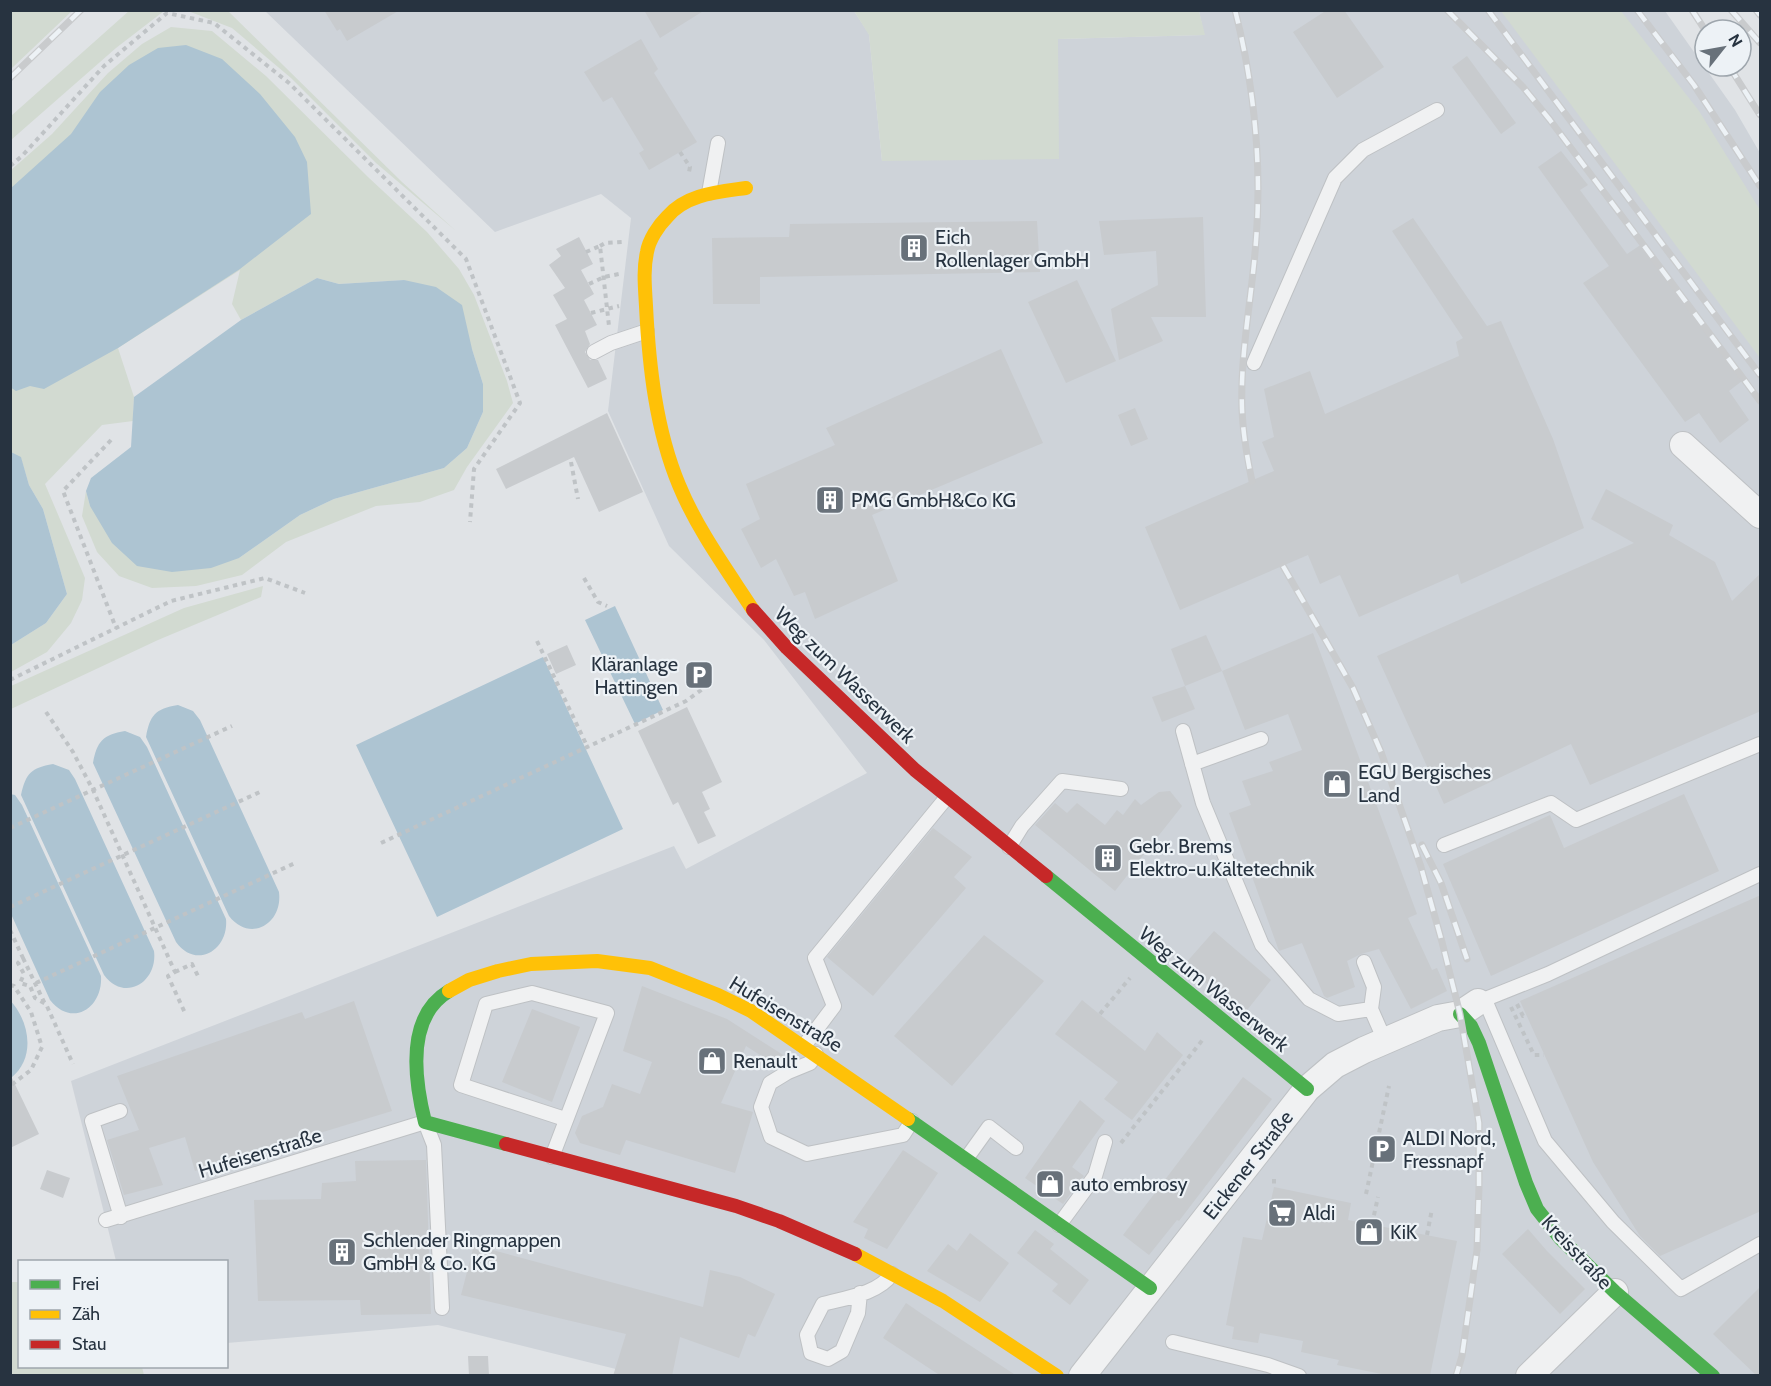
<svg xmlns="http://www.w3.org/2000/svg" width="1771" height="1386" viewBox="0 0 1771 1386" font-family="Cabin,sans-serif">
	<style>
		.built { fill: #ced3d9 }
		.green { fill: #d2dad1 }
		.water { fill: #adc4d2 }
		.building { fill: #c8cbce }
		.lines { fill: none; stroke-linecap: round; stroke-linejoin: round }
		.lane-casing { stroke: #bec1c4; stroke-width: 16 }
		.street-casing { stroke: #bec1c4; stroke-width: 28 }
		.path { stroke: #bfc3c6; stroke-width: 4; stroke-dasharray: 4.5 4.5; stroke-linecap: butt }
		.lane { stroke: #f0f1f2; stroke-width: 14 }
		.street { stroke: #f0f1f2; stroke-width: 26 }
		.fast { stroke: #4caf50; stroke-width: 14 }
		.slow { stroke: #ffc107; stroke-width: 14 }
		.jam { stroke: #c62828; stroke-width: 14 }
		.rail-casing { stroke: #c9cbcd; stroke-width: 7 }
		.rail { stroke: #edf2f6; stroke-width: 4.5; stroke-dasharray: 14; stroke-linecap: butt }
		.labels { text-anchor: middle; stroke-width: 4.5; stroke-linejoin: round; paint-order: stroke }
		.poi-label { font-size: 20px; fill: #273340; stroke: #edf2f6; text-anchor: start }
		.street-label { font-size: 20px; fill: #273340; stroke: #edf2f6 }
	</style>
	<rect width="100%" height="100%" fill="#e0e3e6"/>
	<path class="built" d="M265,11H854L869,34L882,161L1058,39L1204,35L1199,11H1665L1735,110L1760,153V1375L644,1376L438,1325L227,1343L226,1262L116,1261L71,1081L674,846L686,869L867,773L764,640L669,546L608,411L631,218L601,194L495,232Z"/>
	<path class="green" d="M11,10H72V11L11,69Z
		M130,10L164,11L116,48L11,140V116Z
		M188,11H228L402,182L456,231L376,163L291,78L232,28Z
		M854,11H1199L1205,35L1058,39L1059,159L882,161L869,35Z
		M1501,11H1621L1699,111L1760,210V358Z
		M171,27L212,31L266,76L368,177L427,232L459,269L474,295L507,381L513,403L467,467L454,490L420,502L376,506L286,542L242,575L196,586L152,588L119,576L97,552L82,516L86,491L90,506L239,558L300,515L334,499L444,468L467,448L483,412V384L472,349L404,280L339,284L317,278L241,320L232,304L240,270L118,348L134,397L133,421L102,425L45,484L85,578L82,600L71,623L47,652L11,672V645L46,623L67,594L43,509L29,485L21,458L11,452L10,171L52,134L108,73L142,44Z
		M263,586L261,597L158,640L11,709V686L184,608Z
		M10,1282H19L20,1366L142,1367L144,1375H11Z"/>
	<path class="water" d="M186,45L222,59L260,94L295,137L307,162L311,214L240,269L118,348L44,389L30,386L16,391L10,387L11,188L71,134L100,92L129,65L158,48Z
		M317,278L339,284L404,280L436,287L462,305L472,349L483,384V412L467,448L444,468L334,499L300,515L239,558L211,568L172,572L137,566L112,543L90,506L86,491L91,478L131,447L134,397L241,320Z
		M11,452L21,457L29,485L43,509L67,594L46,623L11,645Z
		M615,606L663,710L635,724L585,620Z
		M543,657L623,829L437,917L356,745Z
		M178,705L193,711L200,720L279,892C283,924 250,943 229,916L146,737C150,715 155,709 178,705Z
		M125,731L140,737L147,747L226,919C229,950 196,970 176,942L93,763C97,741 103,735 125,731Z
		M53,764L69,770L75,779L154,951C158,982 125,1003 104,975L21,795C26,773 31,768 53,764Z
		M10,794L15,795L22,805L101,976C103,1008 72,1028 50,1000L11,914Z
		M10,1000C30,1022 36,1058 11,1078Z"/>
	<path class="building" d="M324,10H400L347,41L340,29L337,31Z
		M644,10H705L660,38Z
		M1327,10H1344L1384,67L1337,98L1293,32Z
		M641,39L658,69L654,73L697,142L649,170L639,153L644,150L612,97L603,102L584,72Z
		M1467,56L1516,123L1501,134L1452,67Z
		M1561,151L1588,185L1580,190L1627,254L1642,244L1742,381L1729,391L1749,420L1720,443L1699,413L1685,422L1583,283L1609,266L1538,167Z
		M1203,217L1206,317H1151L1163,341L1119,360L1111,309L1158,285L1156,251L1104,255L1099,221Z
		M1413,218L1487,326L1501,321L1553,439L1584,528L1461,584L1458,574L1359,617L1340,575L1320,584L1308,555L1180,610L1145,527L1274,471L1262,442L1274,437L1264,389L1310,371L1325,414L1459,356L1456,342L1463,338L1392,231Z
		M1037,221L1040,272L760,277V304H713L712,238L789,237L790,224Z
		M579,237L593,264L581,270L594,294L584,300L597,325L585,331L590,344L585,352L590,360H598L607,379L588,388L555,325L567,319L553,295L565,288L549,265L561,256L556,249Z
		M1077,280L1116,361L1066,383L1028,302Z
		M1001,349L1043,443L872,515L898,581L815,619L805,592L794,596L776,559L761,568L741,529L760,519L746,484L835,445L826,428Z
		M1135,408L1148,439L1131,446L1118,415Z
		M607,413L643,492L599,512L574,457L506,489L496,469Z
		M1606,489L1673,525L1669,535L1715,562L1732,601L1761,573V711L1590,785L1571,744L1444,804L1377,656L1634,543L1591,519Z
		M1313,633L1417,914L1408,918L1432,970L1437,968L1447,991L1411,1009L1379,949L1361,954L1347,961L1355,987L1327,998L1324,996L1302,943L1279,951L1229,813L1251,805L1242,781L1273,771L1269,762L1302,750L1288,714L1245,730L1222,671Z
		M1206,635L1222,671L1185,686L1171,649Z
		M567,645L576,665L556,674L547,654Z
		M1185,686L1195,709L1162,722L1152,697Z
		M687,707L722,782L702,792L710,809L704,812L716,836L698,844L678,802L673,805L638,731Z
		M1170,791L1182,806L1115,891L1035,825L1055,803L1067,813L1077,803L1105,825L1117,810L1123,815L1135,799L1141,805L1159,792Z
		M1684,794L1719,871L1491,976L1443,864L1550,815L1564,848Z
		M933,828L972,857L954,877L966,888L873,996L827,957Z
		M1761,895V1211L1660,1256L1640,1236L1593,1162L1520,1001Z
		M1214,931L1271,980L1244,1014L1184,965Z
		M984,935L1044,981L952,1086L894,1036Z
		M642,986L727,1019L788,1058L784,1064L779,1067L746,1046L721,1103L753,1112L735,1173L626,1140L620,1155L580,1143L575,1133L582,1116L603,1107L612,1084L640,1094L652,1062L623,1051Z
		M1082,1000L1145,1051L1157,1032L1183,1055L1132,1120L1104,1099L1118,1082L1055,1034Z
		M354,1001L392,1111L195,1171L185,1137L149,1148L163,1185L124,1195L107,1140L139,1130L117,1076L302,1012L305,1019Z
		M532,1009L580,1027L552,1102L502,1082Z
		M10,1074L39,1134L10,1148Z
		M1243,1077L1272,1099L1179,1221L1177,1220L1149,1255L1123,1235Z
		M1080,1100L1105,1121L1072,1167L1084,1176L1063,1204L1025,1178Z
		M903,1150L938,1173L887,1249L864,1238L868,1229L853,1222Z
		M426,1160L431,1314L361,1315L360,1300L258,1301L254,1200L321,1199L322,1183L356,1181L355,1161Z
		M47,1170L70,1178L63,1198L40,1189Z
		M1274,1187L1351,1203L1348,1220L1457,1241L1430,1376H1392L1337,1365L1339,1360L1301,1352L1303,1341L1260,1333L1258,1343L1232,1339L1234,1327L1226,1325L1243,1237L1262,1240Z
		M1528,1229L1547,1251L1585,1289L1560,1314L1502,1254Z
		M1035,1230L1054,1244L1050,1249L1089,1280L1070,1305L1052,1291L1058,1284L1017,1253Z
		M970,1233L1009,1263L980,1302L927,1271L948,1244L957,1251Z
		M474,1245L703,1307L710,1270L740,1277L775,1294L755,1337L748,1334L739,1358L680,1337L672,1376H613L626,1334L461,1295Z
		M1761,1286V1376H1757L1713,1334Z
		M906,1303L922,1314L1017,1376H941L883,1338Z
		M468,1356H488L489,1376H469Z"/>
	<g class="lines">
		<g class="lane-casing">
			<path id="lane" d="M709,193L718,143
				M594,352L611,343L647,331
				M1254,363L1335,178L1363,150L1437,110
				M1183,731L1203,803L1262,945L1309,999L1338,1014L1371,1009L1385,1041
				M1192,764L1261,739
				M1444,845L1551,803L1576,820L1760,744
				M1009,847L1022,826L1062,781L1121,789
				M1364,962L1374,987L1371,1009
				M1485,1000L1545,1141L1613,1222L1681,1289L1760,1244
				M1478,1002L1548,974L1760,874
				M804,1046L834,1006L815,958L947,797
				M816,1054L810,1063L788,1072L770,1083L761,1107L771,1137L807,1154L903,1135L912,1121
				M120,1111L92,1121L121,1217
				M552,1157L607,1013L532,993L486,1004L461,1085L565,1119
				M966,1159L989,1127L1016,1148
				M106,1220L425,1122L434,1145L442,1308
				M1059,1225L1095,1176L1105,1142
				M860,1293L858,1313L842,1351L828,1359L811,1353L807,1335L823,1304C845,1298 878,1294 892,1274
				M1173,1342L1268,1365L1299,1376"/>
		</g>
		<g class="street-casing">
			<path id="street" d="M1683,445L1760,515
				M1082,1376L1307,1089L1335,1065L1364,1050L1438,1018L1460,1014L1478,1002
				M1529,1376L1615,1292"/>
		</g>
		<path class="path" d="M680,152L690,167L689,172
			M10,166L22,156L104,66L167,13L214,23L289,83L466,259L520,403L474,469L470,522
			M600,246L605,243L622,242
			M586,252L600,246L609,326
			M589,284L604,277L619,274
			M591,313L619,306
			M111,440L63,491L116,628
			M571,462L578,499
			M584,578L598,602L607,606
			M537,641L588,748
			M10,680L171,601L265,578L305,593
			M46,712L73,752L93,790L175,972L168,976L185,1013
			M10,828L232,726
			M381,843L686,701L711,683
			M10,907L262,791
			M10,930L23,958L18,963L24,974L20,983L30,986L35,998L46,1004L73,1064
			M23,958L45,1004
			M175,972L192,964L199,978
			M36,983L295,863
			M10,985L14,986L31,1012L42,1047L31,1070L10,1086
			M1517,1004L1523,1016L1527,1014
			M1511,1007L1534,1055H1544
			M1100,1014L1130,978
			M1121,1143L1204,1038
			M1274,1179V1187
			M1366,1194L1389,1086
			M1372,1224L1378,1197
			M1427,1235L1432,1209"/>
		<use href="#lane" class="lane"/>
		<use href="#street" class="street"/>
		<path class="fast" d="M1046,876L1307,1089
			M449,991C405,1017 415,1082 425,1122L506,1144
			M1460,1014L1471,1026L1479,1043L1526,1183L1537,1209L1560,1238L1615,1292L1713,1376
			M908,1119L1150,1288"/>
		<path class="slow" d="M746,188C718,192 686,194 667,217C658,226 649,240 647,252C643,270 645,288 646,306C649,366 656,430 679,485C697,529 727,570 753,610
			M449,991L469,980L498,971L531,964L597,961L650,968L718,995L751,1011L908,1119
			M855,1254L943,1301L1057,1376"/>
		<path class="jam" d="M753,610L787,648L915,770L1046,876
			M506,1144L736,1206L779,1221L855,1254"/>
		<g class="rail-casing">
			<path id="rail" d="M1235,10C1254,85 1262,164 1256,241C1252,297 1240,353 1242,409C1243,434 1247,457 1252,481
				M1447,10L1523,87L1550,120L1760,401
				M1488,10L1760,375
				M1637,10L1694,85L1760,186
				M1692,10L1705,30
				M1731,10L1760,43
				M1756,10L1760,15
				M1729,66L1760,115
				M10,78L81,10
				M1283,566L1353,688L1381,752L1421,867L1442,942L1460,1014L1479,1123V1186L1477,1250L1462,1356L1456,1376
				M1422,845L1441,883L1467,959"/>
		</g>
		<use href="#rail" class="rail"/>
	</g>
	<defs>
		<g id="building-square" transform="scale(1.5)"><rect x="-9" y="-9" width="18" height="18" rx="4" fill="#68717a" stroke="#edf2f6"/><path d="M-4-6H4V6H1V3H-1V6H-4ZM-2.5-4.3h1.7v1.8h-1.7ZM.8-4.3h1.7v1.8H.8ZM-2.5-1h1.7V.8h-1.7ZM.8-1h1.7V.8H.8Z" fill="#fff"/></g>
		<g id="parking-square" transform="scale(1.5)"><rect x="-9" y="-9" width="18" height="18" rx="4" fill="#68717a" stroke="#edf2f6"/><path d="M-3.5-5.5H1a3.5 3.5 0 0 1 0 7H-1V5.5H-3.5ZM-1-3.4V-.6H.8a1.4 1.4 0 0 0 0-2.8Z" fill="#fff"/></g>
		<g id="shop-square" transform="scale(1.5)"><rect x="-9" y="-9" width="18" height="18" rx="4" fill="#68717a" stroke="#edf2f6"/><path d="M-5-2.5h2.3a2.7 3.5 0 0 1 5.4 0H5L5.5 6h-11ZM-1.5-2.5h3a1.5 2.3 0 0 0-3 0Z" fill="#fff"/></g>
		<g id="supermarket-square" transform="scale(1.5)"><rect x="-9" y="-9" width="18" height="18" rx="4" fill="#68717a" stroke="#edf2f6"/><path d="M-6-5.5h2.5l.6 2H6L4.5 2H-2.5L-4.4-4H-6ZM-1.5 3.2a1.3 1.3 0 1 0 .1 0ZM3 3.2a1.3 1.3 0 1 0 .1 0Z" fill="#fff"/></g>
	</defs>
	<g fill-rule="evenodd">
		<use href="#building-square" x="914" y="248"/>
		<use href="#building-square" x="830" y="500"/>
		<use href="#parking-square" x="699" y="675"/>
		<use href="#shop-square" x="1337" y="784"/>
		<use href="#building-square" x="1108" y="858"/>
		<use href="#shop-square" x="712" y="1061"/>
		<use href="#parking-square" x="1382" y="1149"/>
		<use href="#shop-square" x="1050" y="1184"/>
		<use href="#supermarket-square" x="1282" y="1213"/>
		<use href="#shop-square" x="1369" y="1232"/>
		<use href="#building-square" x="342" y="1252"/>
	</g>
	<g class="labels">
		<g class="poi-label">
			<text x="935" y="244">Eich<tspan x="935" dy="23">Rollenlager GmbH</tspan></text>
			<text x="851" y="507">PMG GmbH&amp;Co KG</text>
			<text x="678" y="671" text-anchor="end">Kläranlage<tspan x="678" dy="23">Hattingen</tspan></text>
			<text x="1358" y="779">EGU Bergisches<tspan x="1358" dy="23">Land</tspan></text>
			<text x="1129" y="853">Gebr. Brems<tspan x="1129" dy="23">Elektro-u.Kältetechnik</tspan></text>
			<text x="733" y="1068">Renault</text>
			<text x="1403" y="1145">ALDI Nord,<tspan x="1403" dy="23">Fressnapf</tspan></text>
			<text x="1071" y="1191">auto embrosy</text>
			<text x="1303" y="1220">Aldi</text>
			<text x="1390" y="1239">KiK</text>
			<text x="363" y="1247">Schlender Ringmappen<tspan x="363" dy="23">GmbH &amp; Co. KG</tspan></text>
		</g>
		<g class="street-label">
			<text transform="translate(845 675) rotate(44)" y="7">Weg zum Wasserwerk</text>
			<text transform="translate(1214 989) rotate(39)" y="7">Weg zum Wasserwerk</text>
			<text transform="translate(786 1014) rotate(31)" y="7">Hufeisenstraße</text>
			<text transform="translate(260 1153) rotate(-17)" y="7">Hufeisenstraße</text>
			<text transform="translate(1248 1165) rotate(-52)" y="7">Eickener Straße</text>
			<text transform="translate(1577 1252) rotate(47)" y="7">Kreisstraße</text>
		</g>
	</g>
	<rect width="1771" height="1386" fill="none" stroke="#273340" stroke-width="24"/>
	<rect x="18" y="1260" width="210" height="108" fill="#edf2f6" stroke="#9ea6ad" stroke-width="1.5"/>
	<rect x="30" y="1280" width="30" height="9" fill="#4caf50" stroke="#9ea6ad" stroke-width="1.5"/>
	<text x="72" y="1290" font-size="18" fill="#273340">Frei</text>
	<rect x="30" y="1310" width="30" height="9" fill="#ffc107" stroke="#9ea6ad" stroke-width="1.5"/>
	<text x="72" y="1320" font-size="18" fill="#273340">Zäh</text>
	<rect x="30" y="1340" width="30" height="9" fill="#c62828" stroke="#9ea6ad" stroke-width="1.5"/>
	<text x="72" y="1350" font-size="18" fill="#273340">Stau</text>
	<g transform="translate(1723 48) rotate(59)"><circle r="28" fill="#edf2f6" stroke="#9ea6ad" stroke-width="1.5"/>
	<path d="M0-4.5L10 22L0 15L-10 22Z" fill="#68717a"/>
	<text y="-9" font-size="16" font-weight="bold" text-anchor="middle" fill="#273340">N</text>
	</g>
</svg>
